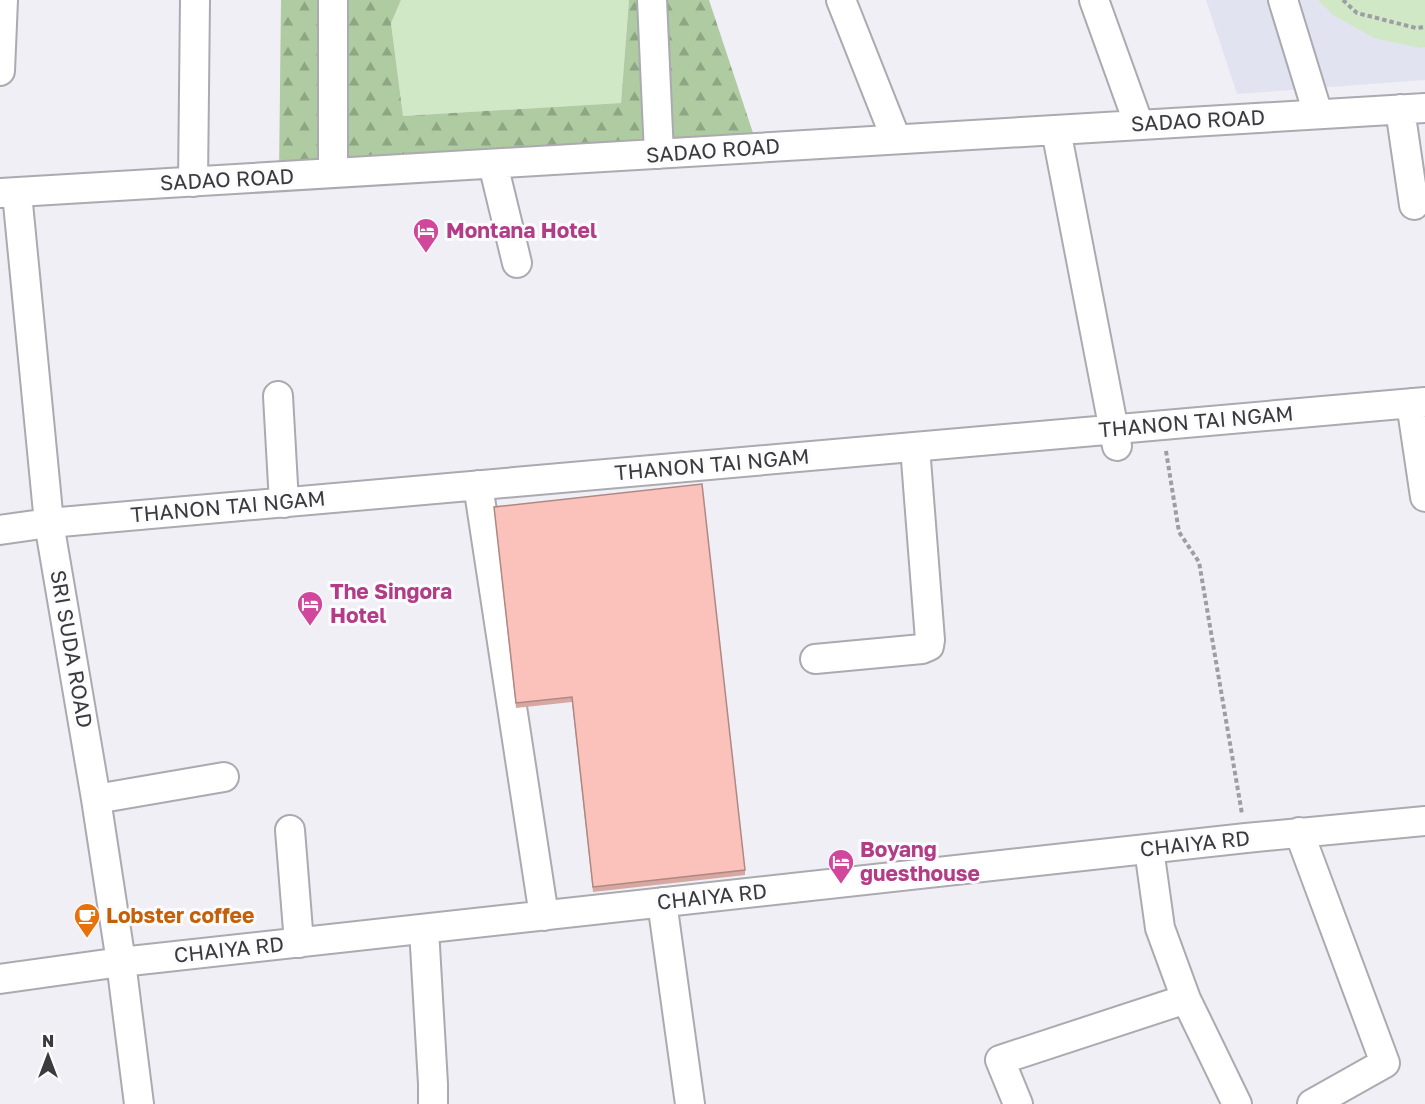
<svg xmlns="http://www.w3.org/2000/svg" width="1425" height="1104" viewBox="0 0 1425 1104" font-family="'Golos Text',sans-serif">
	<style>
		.built { fill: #e2e3f0 }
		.grass { fill: #d0e8c5 }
		.forest { fill: url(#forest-firs) }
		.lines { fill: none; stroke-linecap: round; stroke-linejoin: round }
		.minor-casing { stroke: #aaaab0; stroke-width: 32 }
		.path { stroke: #9e9ea2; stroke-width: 4; stroke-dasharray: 4.5 3; stroke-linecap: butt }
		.minor { stroke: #fff; stroke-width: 28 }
		.wall { fill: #d7a7a1 }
		.building { fill: #fac2bb; stroke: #af8883; stroke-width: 1.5 }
		.labels { text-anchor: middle; stroke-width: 6; stroke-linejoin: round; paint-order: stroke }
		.street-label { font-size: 21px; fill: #3b3b3d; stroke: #fcfcff }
		.hotel-label { font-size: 21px; font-weight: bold; fill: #b23c85; stroke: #fcfcff; text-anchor: start }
		.food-label { font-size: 21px; font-weight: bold; fill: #c56008; stroke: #fcfcff; text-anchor: start }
	</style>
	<defs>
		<pattern id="forest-firs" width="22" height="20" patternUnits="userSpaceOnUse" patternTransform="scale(1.5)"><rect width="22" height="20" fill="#aecba1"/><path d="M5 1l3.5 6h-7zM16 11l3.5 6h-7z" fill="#8fa684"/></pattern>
	</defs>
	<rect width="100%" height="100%" fill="#efeff5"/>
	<path class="built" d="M1206,0H1425V80L1237,94Z"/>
	<path class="grass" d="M401,0H629L621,103L403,116L391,22Z
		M1318,0H1425V47L1420,48L1374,38L1333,15Z"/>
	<path class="forest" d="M281,0H327L321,174L279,177Z
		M342,0H401L391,23L403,116L621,103L629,0H642L651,147L351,171L343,155Z
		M659,0H709L755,139L668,146Z"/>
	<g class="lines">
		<g class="minor-casing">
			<path id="minor" d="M333,0V173
				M652,0L659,154
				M841,0L896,139
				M1094,0L1139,125
				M1283,0L1318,114
				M0,71L3,0
				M1400,109L1414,205
				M1056,130L1117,446
				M493,164L517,263
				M193,182L195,0
				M0,193L1425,108
				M17,193L49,523L96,799L121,962L139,1104
				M278,396L284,503
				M1411,403L1425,497
				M478,485L544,916
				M0,530L49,523L1425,402
				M815,659L922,649L929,646L930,640L915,447
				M96,799L224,777
				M290,830L299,943
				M1299,832L1385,1063L1312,1104
				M1149,849L1160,928L1186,999L1237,1104
				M662,902L690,1104
				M424,929L433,1084V1104
				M0,979L121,962L1246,838L1425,821
				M1018,1104L1000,1060L1186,999"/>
		</g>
		<path class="path" d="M1343,0L1357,13L1416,28L1425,27
			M1166,451L1179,532L1199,562L1242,814"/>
		<use href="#minor" class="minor"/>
	</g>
	<path class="wall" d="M494,507L745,870V875L593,892L572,702L516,708Z"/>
	<path class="building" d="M702,484L745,870L593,887L572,697L516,703L494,507Z"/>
	<defs>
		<g id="hotel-pin" transform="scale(1.35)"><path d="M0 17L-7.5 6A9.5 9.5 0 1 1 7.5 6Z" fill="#d1479c" stroke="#fcfcff"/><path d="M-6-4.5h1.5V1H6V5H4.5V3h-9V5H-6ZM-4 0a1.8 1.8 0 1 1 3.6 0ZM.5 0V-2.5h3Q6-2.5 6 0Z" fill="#fff"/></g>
		<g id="cafe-pin" transform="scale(1.35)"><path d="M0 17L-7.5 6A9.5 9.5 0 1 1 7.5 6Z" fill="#e8710a" stroke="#fcfcff"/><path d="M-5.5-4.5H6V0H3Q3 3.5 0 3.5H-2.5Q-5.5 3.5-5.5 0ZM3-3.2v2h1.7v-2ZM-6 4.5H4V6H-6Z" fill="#fff"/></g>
	</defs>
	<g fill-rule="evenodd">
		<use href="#hotel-pin" x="426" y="231"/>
		<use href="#hotel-pin" x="310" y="604"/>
		<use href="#hotel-pin" x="841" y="862"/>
		<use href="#cafe-pin" x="87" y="916"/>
	</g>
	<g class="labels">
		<g class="street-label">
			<text transform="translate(1198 121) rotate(-3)" y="7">SADAO ROAD</text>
			<text transform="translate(713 151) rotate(-4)" y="7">SADAO ROAD</text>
			<text transform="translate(227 180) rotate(-3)" y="7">SADAO ROAD</text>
			<text transform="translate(1196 422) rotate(-5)" y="7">THANON TAI NGAM</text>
			<text transform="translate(712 465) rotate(-5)" y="7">THANON TAI NGAM</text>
			<text transform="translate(228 507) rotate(-5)" y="7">THANON TAI NGAM</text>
			<text transform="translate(71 649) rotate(80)" y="7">SRI SUDA ROAD</text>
			<text transform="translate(1195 844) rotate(-6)" y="7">CHAIYA RD</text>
			<text transform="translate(712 897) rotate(-6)" y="7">CHAIYA RD</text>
			<text transform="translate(229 950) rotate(-6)" y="7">CHAIYA RD</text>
		</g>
		<g class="hotel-label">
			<text x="446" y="238">Montana Hotel</text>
			<text x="330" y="599">The Singora<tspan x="330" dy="24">Hotel</tspan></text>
			<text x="860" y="857">Boyang<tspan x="860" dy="24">guesthouse</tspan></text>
		</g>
		<g class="food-label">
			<text x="106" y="923">Lobster coffee</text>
		</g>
	</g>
	<g transform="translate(48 1056)" stroke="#fcfcff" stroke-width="4.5" paint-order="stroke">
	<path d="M0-4.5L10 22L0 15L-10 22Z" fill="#3b3b3d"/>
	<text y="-9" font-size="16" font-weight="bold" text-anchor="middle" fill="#3b3b3d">N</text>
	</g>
</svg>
